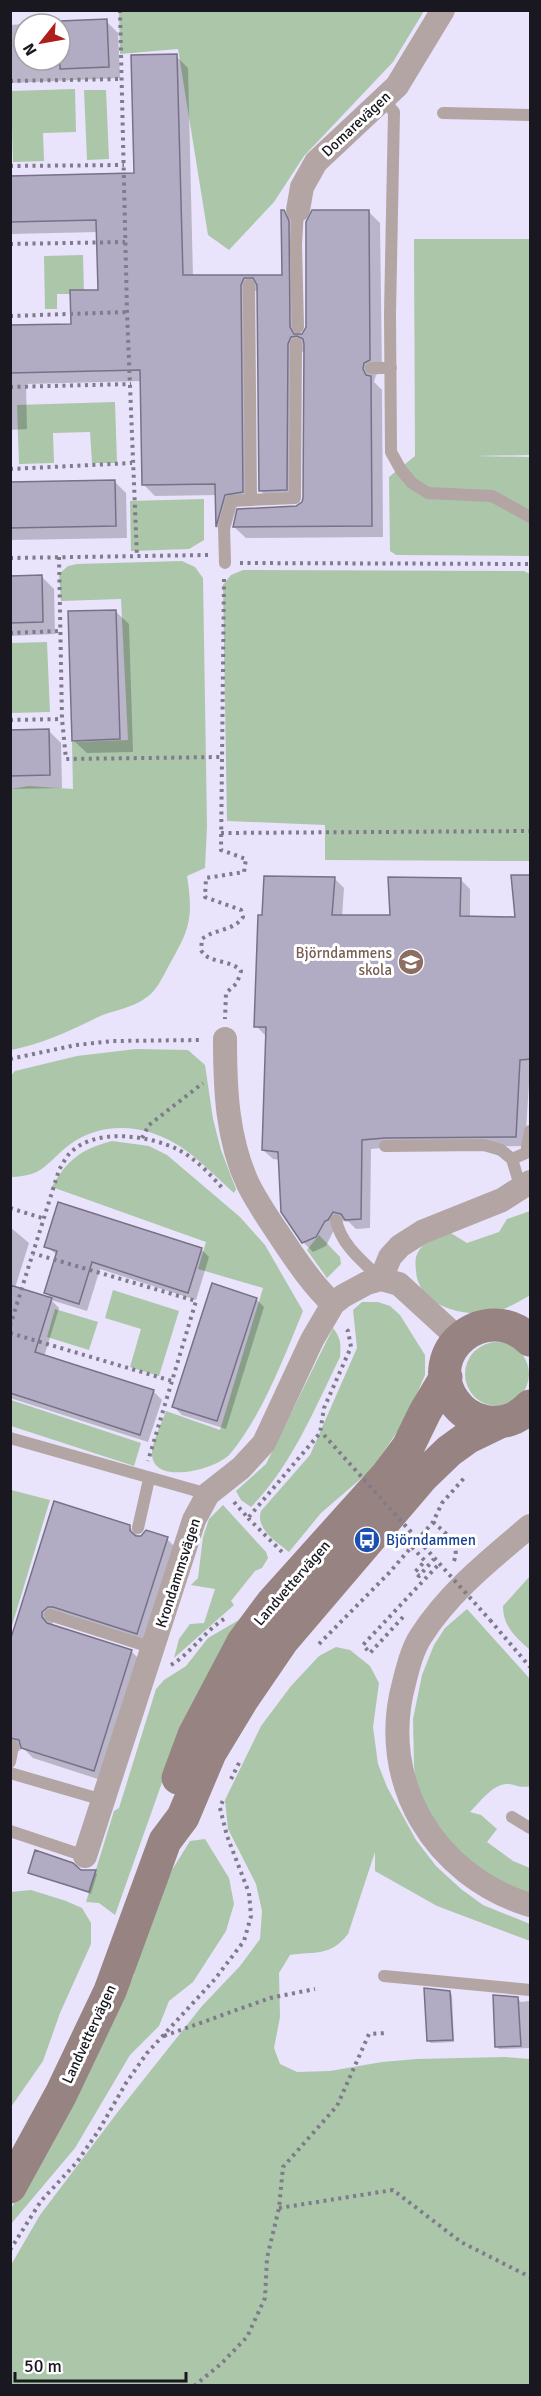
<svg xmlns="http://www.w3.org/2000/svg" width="541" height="2396" viewBox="0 0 541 2396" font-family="Signika,sans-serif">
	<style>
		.green { fill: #acc6aa }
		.shadow { fill: #0003 }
		.building { fill: #b1acc4; stroke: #777188; stroke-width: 1.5 }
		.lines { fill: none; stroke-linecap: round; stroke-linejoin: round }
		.path { stroke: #7f7b8b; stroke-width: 4; stroke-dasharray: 3 4.5; stroke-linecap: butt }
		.lane { stroke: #b2a5a3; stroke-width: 12 }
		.street { stroke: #b2a5a3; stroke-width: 24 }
		.secondary { stroke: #978482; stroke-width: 33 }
		.path-bridge { stroke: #7f7b8b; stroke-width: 4; stroke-dasharray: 3 4.5; stroke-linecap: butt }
		.labels { text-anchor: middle; stroke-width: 6; stroke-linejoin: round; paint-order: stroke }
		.street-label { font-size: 15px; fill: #19171f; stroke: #fff }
		.education-label { font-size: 15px; fill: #785e54; stroke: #fff; text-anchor: end }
		.transit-label { font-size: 15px; fill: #164399; stroke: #fff; text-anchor: start }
	</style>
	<rect width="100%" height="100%" fill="#e9e3fc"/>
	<path class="green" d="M119,11V10L424,11L393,62L304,156L274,202L229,250L208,235L178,49L120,54Z
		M75,89L76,132L43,133L44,161L13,162L11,91Z
		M84,90H106L109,159L87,160Z
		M414,239H530V455L475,456L530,457V556L396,555L390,551L389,477L415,456Z
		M83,255L84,294H57V309H45L44,256Z
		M115,402L117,463H92L90,432L53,433L54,463L19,464L17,405Z
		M204,499V540L189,549L131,551L130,501Z
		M182,561L195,567L203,578L207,826L205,868L187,876C194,920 189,930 168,967C163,977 156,991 147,997C132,1009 112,1010 96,1018C68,1032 41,1044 11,1050V789L29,786L73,789L72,742L128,740L121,599L61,601L59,574L68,566L77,564Z
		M243,570L524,571L530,574V861L325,860V825L227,821L223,585L231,575Z
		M47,642L50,712L11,713V643Z
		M136,1049L188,1050L205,1065L213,1119L221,1150L236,1189L234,1193C217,1178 200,1160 181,1147C147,1124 102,1120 69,1145C45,1164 44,1176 11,1177L10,1077L15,1071L77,1056Z
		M112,1141L149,1146L167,1155L240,1217L265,1245L303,1311C284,1357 262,1416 230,1454C217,1469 154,1486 152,1455C151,1445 162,1422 166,1411L220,1430L263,1288L198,1269L206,1242L52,1187C67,1160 81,1149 112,1141Z
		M530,1211L529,1296C516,1303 502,1312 487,1313C458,1316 418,1304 416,1271C415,1262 415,1255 420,1249C426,1240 438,1236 446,1230L467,1243L499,1232L507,1219Z
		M319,1235L340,1257L341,1264L327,1278L307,1250Z
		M113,1290L179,1311L159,1376L130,1367L141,1329L105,1318Z
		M362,1302H378L390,1306L400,1315L425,1355V1375L406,1419L371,1470L321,1513L289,1552C277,1542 255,1529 261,1511L310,1455L357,1348L353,1310Z
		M55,1309L98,1322L89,1350L47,1337Z
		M333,1328C341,1338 341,1345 340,1357C314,1410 292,1465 251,1507L241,1500L236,1491L266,1464Z
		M465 1374a32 32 0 1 1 64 0a32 32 0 1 1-64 0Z
		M11,1400L141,1443L134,1466L11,1426Z
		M11,1490L50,1500L11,1629L10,1527L12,1521H11Z
		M223,1505L266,1552L268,1558L262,1568L255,1571L231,1601L234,1605L174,1658L179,1639L190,1624L204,1623L215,1589L191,1585L198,1578L203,1537L209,1519Z
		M530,1576V1650C516,1637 503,1627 503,1606Z
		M467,1609L530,1679V1786C518,1789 515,1783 506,1784C492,1785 479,1803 470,1812L481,1815L497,1829L487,1842L513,1861L530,1868V1899L497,1885L444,1840L417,1789L414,1767L413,1719L422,1675L434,1645L445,1628Z
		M244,1617L170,1760L115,1915L99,1903L86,1902L114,1811L119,1808L156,1689L164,1680L186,1666L208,1638Z
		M336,1647L350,1650L370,1666L379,1683L373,1727L378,1764L387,1787L416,1840L436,1866L461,1889L483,1905L530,1924V1941L437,1906L375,1871V1852L348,1934C330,1957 315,1951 290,1955L279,1973L280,2017L274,2048L280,2064L297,2072L330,2071L382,2062L417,2059L505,2057L530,2059V2385H11V2265L40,2215L117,2113L202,2006L240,1966L260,1939L262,1911L256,1884L228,1829L225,1800L261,1726L291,1686L319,1656Z
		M205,1839L229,1878L234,1904L226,1931L193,1982L169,2001L159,2026L130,2055L75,2148L11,2224V2209L134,1975V1959L172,1870L190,1841Z
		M31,1890L66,1901L82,1908L91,1923V1944L60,2013L43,2061L11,2107V1892Z"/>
	<path class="shadow" d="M106,21L118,33L120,78L11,83L12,130H10V25L24,24V60H60V24H28Z
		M176,56L188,68L193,277L283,276L284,212L296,224L300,234L301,335L308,328L307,222L368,211L380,223L382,372L376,375L374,382L382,390L383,537L246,538L234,527L296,508L303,503L306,348L299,356L298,501L272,503L261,491L259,289L254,292V504L237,506L228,537L217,527V495L155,496L143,484L141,381L26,384L27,429L10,430V327L73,325L99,291L98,232L10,234V177L135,174Z
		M114,481L126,493L127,538L10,540V483Z
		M41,576L54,589L55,634L10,636V577Z
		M115,611L129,624L133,752L87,753L73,740Z
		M48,730L61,743L62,788L10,789V731Z
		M530,877V1069L525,1146L395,1147L371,1149L370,1228L356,1229L349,1222L343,1221L338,1230H334L326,1246L313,1252L303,1242L280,1160L273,1159L263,1150L266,1036L256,1026L334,878L344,888L342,917H392L460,879L470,889V918L516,919Z
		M10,1227L29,1243L15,1288L53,1300L46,1293L57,1255L46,1246L201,1249L209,1257L196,1300L100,1269L87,1311L51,1300L59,1308L44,1357L154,1392L162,1400L148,1442L10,1398Z
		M256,1299L264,1307L226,1429L182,1415L174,1407Z
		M55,1503L129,1527L140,1537L167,1539L177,1549L148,1644L55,1619L52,1624L131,1651L142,1662L104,1781L33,1758L23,1748L16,1753L10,1751V1646Z
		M81,1871L95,1872L97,1874L91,1894L29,1872Z
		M450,1992L452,1995L454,2042L431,2043L428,2041Z
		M518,1999L521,2002L530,2001V2048L499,2049L497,2047Z"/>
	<path class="building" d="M107,19L109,67L60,69V21Z
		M177,54L183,275H282L281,210H284L289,221L290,327L294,334H302L306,327V222L312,210H369L370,360L364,363L363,369L366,375L371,376L372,526L233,527L237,509L296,506L302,502L303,498L304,344L303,339L297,336L291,337L288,344L287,490L259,491L257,285L253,278H244L241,285L243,492L225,495L216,527L215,484L142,485L140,370L10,373V325L71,324L70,290H98L96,220L10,222V176L134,173L131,55Z
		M115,480L116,526L10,528V482Z
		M42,575L43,622L10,623V576Z
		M116,610L120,739L72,741L68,611Z
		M49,729L50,775L10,776V730Z
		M511,875H531V1059L520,1060L516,1137L385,1138L362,1140L361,1219L345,1220L341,1214L333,1212L328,1220L325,1221L316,1237L302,1243L281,1212L278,1152L262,1150L266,1027H254L258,915H262L264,876L335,877L332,915H390L388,877L461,878L460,916L515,917Z
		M58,1202L202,1248L188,1293L92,1262L79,1304L44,1293L57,1251L44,1247Z
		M212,1283L257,1298L217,1421L172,1407Z
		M10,1285L52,1298L35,1352L154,1390L140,1435L10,1393Z
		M54,1501L130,1525V1531L136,1536H141L146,1530L168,1537L137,1634L53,1607H48L42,1612V1617L47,1623L132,1650L94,1771L21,1748L19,1740L10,1738V1641Z
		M35,1850L73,1863L81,1870H96L89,1892L28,1873Z
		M424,1988L450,1991L453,2040L427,2041Z
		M493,1995L518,1997L521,2046L495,2047Z"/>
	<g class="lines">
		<path class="path" d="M120,10L127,312L137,557
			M10,81L122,79
			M10,166L124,165
			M10,244L125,242
			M10,316L127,312
			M10,387L131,384
			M10,469L132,463
			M59,557L62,719L66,759L221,757
			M10,558L208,555
			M240,563L530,564
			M224,579L221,850L246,859L244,872L206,878L205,897L241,910L243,917C234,931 214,929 202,939L201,950C208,964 231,959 241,971L237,983L226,993L225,1019
			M10,633L59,631
			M10,720L62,719
			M221,833L530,831
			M10,1059L76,1045L113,1041L202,1040
			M142,1138L149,1125L203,1083
			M10,1208L42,1218
			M32,1253L196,1301L148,1461
			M10,1326L59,1170C62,1165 65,1159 69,1154C94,1127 149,1135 179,1150C196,1159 211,1175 224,1190
			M10,1333L172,1381
			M234,1502L248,1518L320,1433L324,1408L351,1347L348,1331L344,1327
			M248,1518L282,1552
			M433,1522C445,1533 461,1543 454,1561
			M412,1547L425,1561L415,1572L419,1576L434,1559
			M403,1617L370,1653L363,1645L439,1564
			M490,1620L530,1667
			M319,1644L389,1573L433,1522L442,1503L465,1477
			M171,1665C191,1653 204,1632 224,1619
			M231,1779L241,1759
			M164,2036L270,1998L315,1989
			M279,2208L393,2190L461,2242L530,2277
			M10,2250L41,2201L77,2162L99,2130L126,2083L147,2053L215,1979L244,1941L251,1916L249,1893L227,1836L220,1808L223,1800
			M194,2386L221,2364L247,2337L265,2298L267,2258L279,2208L283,2167L337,2106L369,2034L387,2033"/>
		<path class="lane" d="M384,100L394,112L390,313L391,452L401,470L412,483L428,493L492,496L530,517
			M443,113L530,115
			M298,210L296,245L298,327
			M249,285L251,500L295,498L296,344
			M371,368H391
			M225,563L224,527L231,501L251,500
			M385,1146L484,1145L501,1150L512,1159
			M521,1189L512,1159L526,1153L530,1131
			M336,1220C341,1245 363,1262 381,1279
			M10,1438L208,1494
			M138,1528L149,1479
			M50,1615L153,1648
			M10,1762L13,1746
			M10,1773L103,1800
			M512,1817L530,1828
			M10,1831L85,1856
			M384,1976L530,1990"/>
		<path class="street" d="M298,210L302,187L316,162L397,86L443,10
			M225,1039C225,1089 227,1139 248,1184C258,1204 270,1221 282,1239C298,1263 313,1285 333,1304
			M381,1279L390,1257L400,1246L422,1232L502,1200L530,1182
			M530,1526C491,1559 449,1592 421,1636C412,1650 408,1667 404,1683C377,1782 435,1876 530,1905
			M85,1856L194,1520L208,1494L241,1468L264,1443L312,1340L333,1304L343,1296L367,1283L381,1279L399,1284L459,1339"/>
		<path class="secondary" d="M530,1340C486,1298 420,1352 454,1401C461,1411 472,1419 484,1421C502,1425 518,1419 530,1406
			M178,1778L194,1735L243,1642L272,1603L387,1475L408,1447L425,1412L446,1377
			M10,2187L61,2094L110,1991L165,1841L183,1817L210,1753L242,1700L283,1640L423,1476L449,1451L467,1438L500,1422"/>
		<path class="path-bridge" d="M324,1435L490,1620"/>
	</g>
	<defs>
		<g id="school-disc" transform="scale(1.35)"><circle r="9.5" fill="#8d6e63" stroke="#fff"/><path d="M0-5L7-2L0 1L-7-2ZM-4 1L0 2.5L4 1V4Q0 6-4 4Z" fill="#fff"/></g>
		<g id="bus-disc" transform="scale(1.35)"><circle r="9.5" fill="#1a4fb4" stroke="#fff"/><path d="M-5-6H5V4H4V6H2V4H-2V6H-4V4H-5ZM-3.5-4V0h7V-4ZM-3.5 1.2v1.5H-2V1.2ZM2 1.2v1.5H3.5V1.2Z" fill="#fff"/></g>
	</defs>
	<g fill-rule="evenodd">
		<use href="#school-disc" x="411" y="962"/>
		<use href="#bus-disc" x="367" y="1540"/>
	</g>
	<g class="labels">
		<g class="street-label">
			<text transform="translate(356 124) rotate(-43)" y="5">Domarevägen</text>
			<text transform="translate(178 1573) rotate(-72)" y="5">Krondammsvägen</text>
			<text transform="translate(292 1583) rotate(-49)" y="5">Landvettervägen</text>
			<text transform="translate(89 2034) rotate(-65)" y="5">Landvettervägen</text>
		</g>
		<g class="education-label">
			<text x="392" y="958">Björndammens<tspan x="392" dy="17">skola</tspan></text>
		</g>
		<g class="transit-label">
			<text x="386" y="1545">Björndammen</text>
		</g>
	</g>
	<rect width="541" height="2396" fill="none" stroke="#19171f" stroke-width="24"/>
	<g transform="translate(42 42) rotate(239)"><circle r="28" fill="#ffffff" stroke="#a3a2a5" stroke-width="1.5"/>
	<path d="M0-4.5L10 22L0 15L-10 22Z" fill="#ae1e1a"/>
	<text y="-9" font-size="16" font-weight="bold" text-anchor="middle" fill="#19171f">N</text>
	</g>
	<path d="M15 2372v9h171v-9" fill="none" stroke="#19171f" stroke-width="3"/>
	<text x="24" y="2372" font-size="18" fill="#19171f" stroke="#ffffff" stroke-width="4.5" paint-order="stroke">50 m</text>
</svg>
